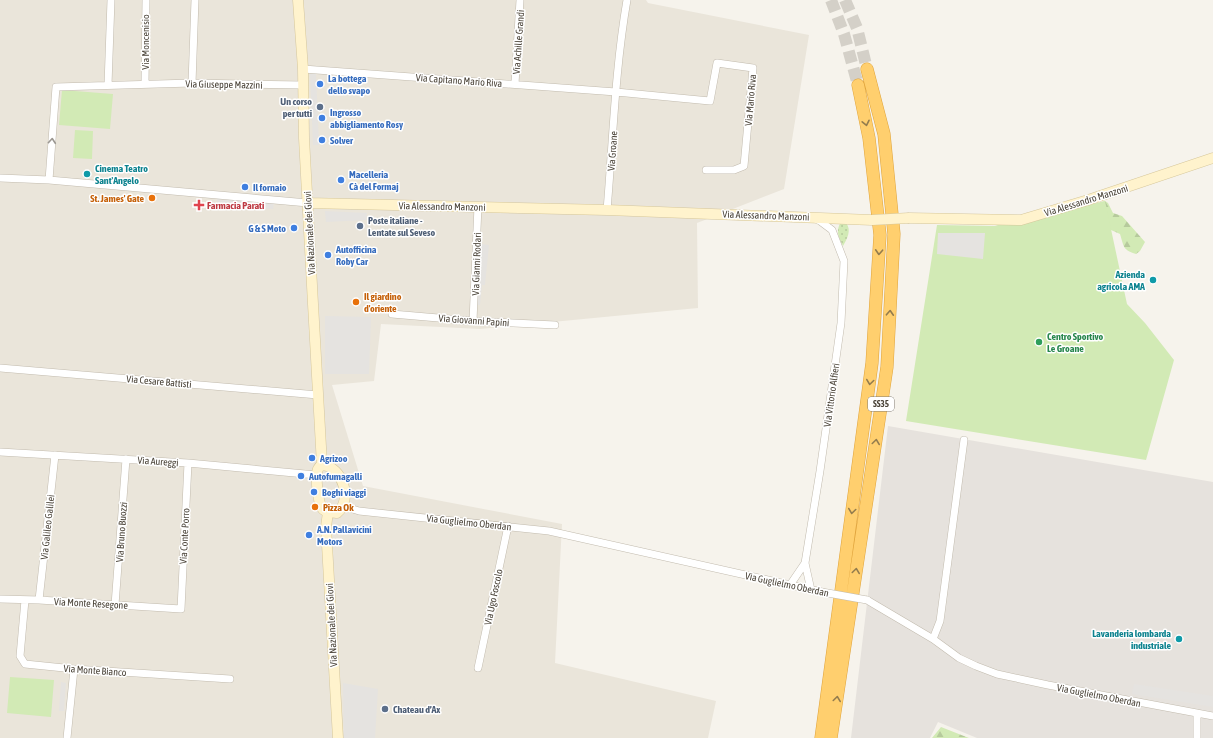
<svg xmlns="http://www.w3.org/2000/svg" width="1213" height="738" viewBox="0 0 1213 738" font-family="'Asap Condensed',sans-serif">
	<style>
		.residential { fill: #eae5da }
		.industrial { fill: #e6e2dd }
		.grass { fill: url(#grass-dots) }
		.forest { fill: url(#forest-firs) }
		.pitch { fill: #d2eab5 }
		.parking { fill: #e5e3e0 }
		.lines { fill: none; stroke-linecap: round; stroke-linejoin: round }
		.highway-tunnel { stroke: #d4d0c8; stroke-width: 12; stroke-dasharray: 12 6; stroke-linecap: butt }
		.street-casing { stroke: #c2bbae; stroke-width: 8 }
		.secondary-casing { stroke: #d6c79b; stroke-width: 11 }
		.highway-casing { stroke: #e0a43c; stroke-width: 13 }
		.street { stroke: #fff; stroke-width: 7 }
		.secondary { stroke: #fff3cd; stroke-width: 10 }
		.highway { stroke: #ffcf6e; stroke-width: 12 }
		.street-bridge-casing { stroke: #c2bbae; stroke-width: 8; stroke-linecap: butt }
		.secondary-bridge-casing { stroke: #d6c79b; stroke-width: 11; stroke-linecap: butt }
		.street-bridge { stroke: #fff; stroke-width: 7 }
		.secondary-bridge { stroke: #fff3cd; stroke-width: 10 }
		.oneway { stroke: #937c4e }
		.oneway2 { stroke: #9c9892 }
		.shop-dot { fill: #3f7fe0; stroke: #fff; stroke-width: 1.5 }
		.service-dot { fill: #5c6f8a; stroke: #fff; stroke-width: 1.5 }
		.culture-dot { fill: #0f9aa8; stroke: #fff; stroke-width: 1.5 }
		.food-dot { fill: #e8710a; stroke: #fff; stroke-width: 1.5 }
		.health-dot { fill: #e0444e; stroke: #fff; stroke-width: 1.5 }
		.leisure-dot { fill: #2e9e5b; stroke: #fff; stroke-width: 1.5 }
		.labels { text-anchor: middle; stroke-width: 3; stroke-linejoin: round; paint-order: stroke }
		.shield { fill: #fff; stroke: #817c74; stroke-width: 1 }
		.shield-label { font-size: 9px; font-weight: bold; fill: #4b4439 }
		.street-label { font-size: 10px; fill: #4b4439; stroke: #fff }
		.shop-label { font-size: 10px; font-weight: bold; fill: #366cbe; stroke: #fff; text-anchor: start }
		.service-label { font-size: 10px; font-weight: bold; fill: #4e5e75; stroke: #fff; text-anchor: start }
		.culture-label { font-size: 10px; font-weight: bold; fill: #0d838f; stroke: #fff; text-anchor: end }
		.food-label { font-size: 10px; font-weight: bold; fill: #c56008; stroke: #fff; text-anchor: start }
		.health-label { font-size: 10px; font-weight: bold; fill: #be3a42; stroke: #fff; text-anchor: start }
		.leisure-label { font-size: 10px; font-weight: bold; fill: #27864d; stroke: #fff; text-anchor: start }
	</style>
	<defs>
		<pattern id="grass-dots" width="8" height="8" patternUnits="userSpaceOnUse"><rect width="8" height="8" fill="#d2eab5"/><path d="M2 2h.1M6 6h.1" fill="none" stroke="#b6ca9c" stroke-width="1.8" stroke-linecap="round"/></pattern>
		<pattern id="forest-firs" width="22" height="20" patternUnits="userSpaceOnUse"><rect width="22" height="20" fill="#d2eab5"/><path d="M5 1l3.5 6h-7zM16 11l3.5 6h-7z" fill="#b6ca9c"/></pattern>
	</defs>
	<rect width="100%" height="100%" fill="#f6f3ec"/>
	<path class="residential" d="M0,0H646L648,3L809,35L784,189L697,223L698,308L480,329L381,324L374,381L332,385L363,486L562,524L555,663L716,701L708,738H0Z"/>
	<path class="industrial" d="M888,426L1213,482V738H977L938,722L930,738H851Z"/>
	<path class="grass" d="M841,222L846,223C852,230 847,239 843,246C839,238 835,231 841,222Z"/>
	<path class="forest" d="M1105,201L1108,203L1113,213L1122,216L1145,242L1140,251L1136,254C1123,250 1124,247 1120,234L1111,230L1019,224Z
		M941,727L969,738H932Z"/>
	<path class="pitch" d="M62,90L113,94L110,129L59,125Z
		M75,130L93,131L92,159L73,158Z
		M1105,201L1127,304L1145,323L1174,360L1146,460L906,421L937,225L995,226L1001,224H1019Z
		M10,677L54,680L51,717L7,713Z"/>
	<path class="parking" d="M310,74H316L319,145H313Z
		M217,199L274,202L273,209L217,206Z
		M325,211L367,213L366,220L326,222Z
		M938,233H985L983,259L937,254Z
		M481,244L489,245L485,285H482L480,305H476Z
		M325,316L371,317L369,374H325Z
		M61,682L66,683L64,711H59Z
		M343,683L378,689L375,738H344Z
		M1134,684L1213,696V707L1132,694Z"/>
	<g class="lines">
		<path class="highway-tunnel" d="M831,0L844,34L858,85
			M845,0L857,28L867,69"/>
		<g class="street-casing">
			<path id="street" d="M303,69L616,92L710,101L717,63L753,68L744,166L734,170H706
				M192,83L195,0
				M145,84L146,0
				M515,84L520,0
				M108,85L111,0
				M0,178L49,180L308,203
				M49,180L56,87L192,83L302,85
				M607,210C613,140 615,69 627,0
				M392,314L473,321L555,325
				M473,321L478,206
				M0,368L318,395
				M0,452L188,463L316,475
				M343,506L359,511L549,531L822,592
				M790,585L805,563
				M811,590L805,563L820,471L841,323L844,261L832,230L820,221L816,219
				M0,599L39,600L181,609L188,463
				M25,600L20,656L25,664L74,669L230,679
				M39,600L55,455
				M867,600L933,639L959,658L976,666L997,674L1048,685L1213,716
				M115,605L126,459
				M933,639L940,621L964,440
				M478,668L508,526
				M67,738L74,669
				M1197,738V713"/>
		</g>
		<g class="secondary-casing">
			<path id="secondary" d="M298,0L303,69L304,138L313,304L322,465
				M308,203L607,210L872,220
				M909,218L1021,220L1088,200L1213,158
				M322,465C343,466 353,501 337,513C332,512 325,513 322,508C318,502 315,476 318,469C319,467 320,466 322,465Z
				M328,512L326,527L338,738"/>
		</g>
		<g class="highway-casing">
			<path id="highway" d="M821,738L872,363L880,235L869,138L858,85
				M831,738L887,367L894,234L884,134L867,69"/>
		</g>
		<use href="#street" class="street"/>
		<use href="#secondary" class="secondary"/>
		<use href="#highway" class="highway"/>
		<g class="street-bridge-casing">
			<path id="street-bridge" d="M822,592L867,600"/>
		</g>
		<g class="secondary-bridge-casing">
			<path id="secondary-bridge" d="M872,220L909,218"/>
		</g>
		<use href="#street-bridge" class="street-bridge"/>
		<use href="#secondary-bridge" class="secondary-bridge"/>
	</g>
	<defs><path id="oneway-chevron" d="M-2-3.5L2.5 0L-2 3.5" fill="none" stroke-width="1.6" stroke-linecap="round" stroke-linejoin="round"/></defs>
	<g class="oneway">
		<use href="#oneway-chevron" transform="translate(866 123) rotate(78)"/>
		<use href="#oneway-chevron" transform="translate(879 252) rotate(93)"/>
		<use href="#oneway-chevron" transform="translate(890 313) rotate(-87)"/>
		<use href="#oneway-chevron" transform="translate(870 382) rotate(98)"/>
		<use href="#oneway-chevron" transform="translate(876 442) rotate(-82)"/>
		<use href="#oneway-chevron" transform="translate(852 511) rotate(98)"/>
		<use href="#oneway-chevron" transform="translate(856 571) rotate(-82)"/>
		<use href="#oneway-chevron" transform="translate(837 699) rotate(-82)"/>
	</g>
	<use class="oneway2" href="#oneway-chevron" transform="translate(52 141) rotate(-85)"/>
	<g class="shop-dot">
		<circle cx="320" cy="84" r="4"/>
		<circle cx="322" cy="118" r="4"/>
		<circle cx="322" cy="140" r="4"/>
		<circle cx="341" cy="180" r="4"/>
		<circle cx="245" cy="187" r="4"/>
		<circle cx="294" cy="228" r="4"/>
		<circle cx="328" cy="255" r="4"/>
		<circle cx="312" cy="458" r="4"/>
		<circle cx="301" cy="476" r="4"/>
		<circle cx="314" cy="492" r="4"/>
		<circle cx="309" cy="535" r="4"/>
	</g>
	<g class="service-dot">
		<circle cx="320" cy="107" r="4"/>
		<circle cx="360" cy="226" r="4"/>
		<circle cx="385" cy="709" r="4"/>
	</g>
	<g class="culture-dot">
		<circle cx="87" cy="174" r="4"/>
		<circle cx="1153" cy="280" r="4"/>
		<circle cx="1179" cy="639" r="4"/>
	</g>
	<g class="food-dot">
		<circle cx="152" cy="198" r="4"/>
		<circle cx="356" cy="302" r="4"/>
		<circle cx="315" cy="507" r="4"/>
	</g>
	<path class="health-dot" d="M197 199h4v4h4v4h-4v4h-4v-4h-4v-4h4z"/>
	<circle class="leisure-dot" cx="1039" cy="342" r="4"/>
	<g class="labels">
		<rect class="shield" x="868" y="397" width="26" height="14" rx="3"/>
		<g class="shield-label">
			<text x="881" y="407">SS35</text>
		</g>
		<g class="street-label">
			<text transform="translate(145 42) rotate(-90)" y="4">Via Moncenisio</text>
			<text transform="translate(518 42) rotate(-86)" y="4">Via Achille Grandi</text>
			<text transform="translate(459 80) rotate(4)" y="4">Via Capitano Mario Riva</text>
			<text transform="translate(224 84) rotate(1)" y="4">Via Giuseppe Mazzini</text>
			<text transform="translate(750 100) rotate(-85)" y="4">Via Mario Riva</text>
			<text transform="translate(612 151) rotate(-86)" y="4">Via Groane</text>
			<text transform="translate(1086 200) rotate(-17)" y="4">Via Alessandro Manzoni</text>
			<text transform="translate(442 206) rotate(1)" y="4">Via Alessandro Manzoni</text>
			<text transform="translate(766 215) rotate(2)" y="4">Via Alessandro Manzoni</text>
			<text transform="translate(309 233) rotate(-93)" y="4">Via Nazionale dei Giovi</text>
			<text transform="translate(476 264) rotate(-88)" y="4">Via Gianni Rodari</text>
			<text transform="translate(474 320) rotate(4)" y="4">Via Giovanni Papini</text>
			<text transform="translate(159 381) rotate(5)" y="4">Via Cesare Battisti</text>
			<text transform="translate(831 395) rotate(-82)" y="4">Via Vittorio Alfieri</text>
			<text transform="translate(158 461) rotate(4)" y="4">Via Aureggi</text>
			<text transform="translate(469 522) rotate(6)" y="4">Via Guglielmo Oberdan</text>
			<text transform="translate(47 527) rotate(-84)" y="4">Via Galileo Galilei</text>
			<text transform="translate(121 532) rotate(-86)" y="4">Via Bruno Buozzi</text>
			<text transform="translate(184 536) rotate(-87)" y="4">Via Conte Porro</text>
			<text transform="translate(787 584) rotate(12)" y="4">Via Guglielmo Oberdan</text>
			<text transform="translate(493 597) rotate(-78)" y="4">Via Ugo Foscolo</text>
			<text transform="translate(91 603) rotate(3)" y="4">Via Monte Resegone</text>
			<text transform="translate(331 625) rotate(-93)" y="4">Via Nazionale dei Giovi</text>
			<text transform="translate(95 670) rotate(4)" y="4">Via Monte Bianco</text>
			<text transform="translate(1099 695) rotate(11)" y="4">Via Guglielmo Oberdan</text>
		</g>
		<g class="shop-label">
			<text x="328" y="82">La bottega<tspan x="328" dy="12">dello svapo</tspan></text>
			<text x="330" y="116">Ingrosso<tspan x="330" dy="12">abbigliamento Rosy</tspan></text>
			<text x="330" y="144">Solver</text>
			<text x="349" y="178">Macelleria<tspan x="349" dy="12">Cà del Formaj</tspan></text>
			<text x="253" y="191">Il fornaio</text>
			<text x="286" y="232" text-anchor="end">G &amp; S Moto</text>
			<text x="336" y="253">Autofficina<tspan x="336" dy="12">Roby Car</tspan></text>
			<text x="320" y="462">Agrizoo</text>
			<text x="309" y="480">Autofumagalli</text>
			<text x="322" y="496">Boghi viaggi</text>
			<text x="317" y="533">A.N. Pallavicini<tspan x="317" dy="12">Motors</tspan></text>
		</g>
		<g class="service-label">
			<text x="312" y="105" text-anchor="end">Un corso<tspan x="312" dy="12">per tutti</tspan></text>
			<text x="368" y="224">Poste italiane -<tspan x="368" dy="12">Lentate sul Seveso</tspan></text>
			<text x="393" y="713">Chateau d’Ax</text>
		</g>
		<g class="culture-label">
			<text x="95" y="172" text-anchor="start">Cinema Teatro<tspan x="95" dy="12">Sant'Angelo</tspan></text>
			<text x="1145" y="278">Azienda<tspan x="1145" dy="12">agricola AMA</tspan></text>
			<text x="1171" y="637">Lavanderia lombarda<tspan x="1171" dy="12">industriale</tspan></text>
		</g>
		<g class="food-label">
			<text x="144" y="202" text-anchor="end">St. James' Gate</text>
			<text x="364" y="300">Il giardino<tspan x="364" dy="12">d'oriente</tspan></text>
			<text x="323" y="511">Pizza Ok</text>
		</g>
		<g class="health-label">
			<text x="207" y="209">Farmacia Parati</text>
		</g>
		<g class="leisure-label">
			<text x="1047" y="340">Centro Sportivo<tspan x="1047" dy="12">Le Groane</tspan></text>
		</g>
	</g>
</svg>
